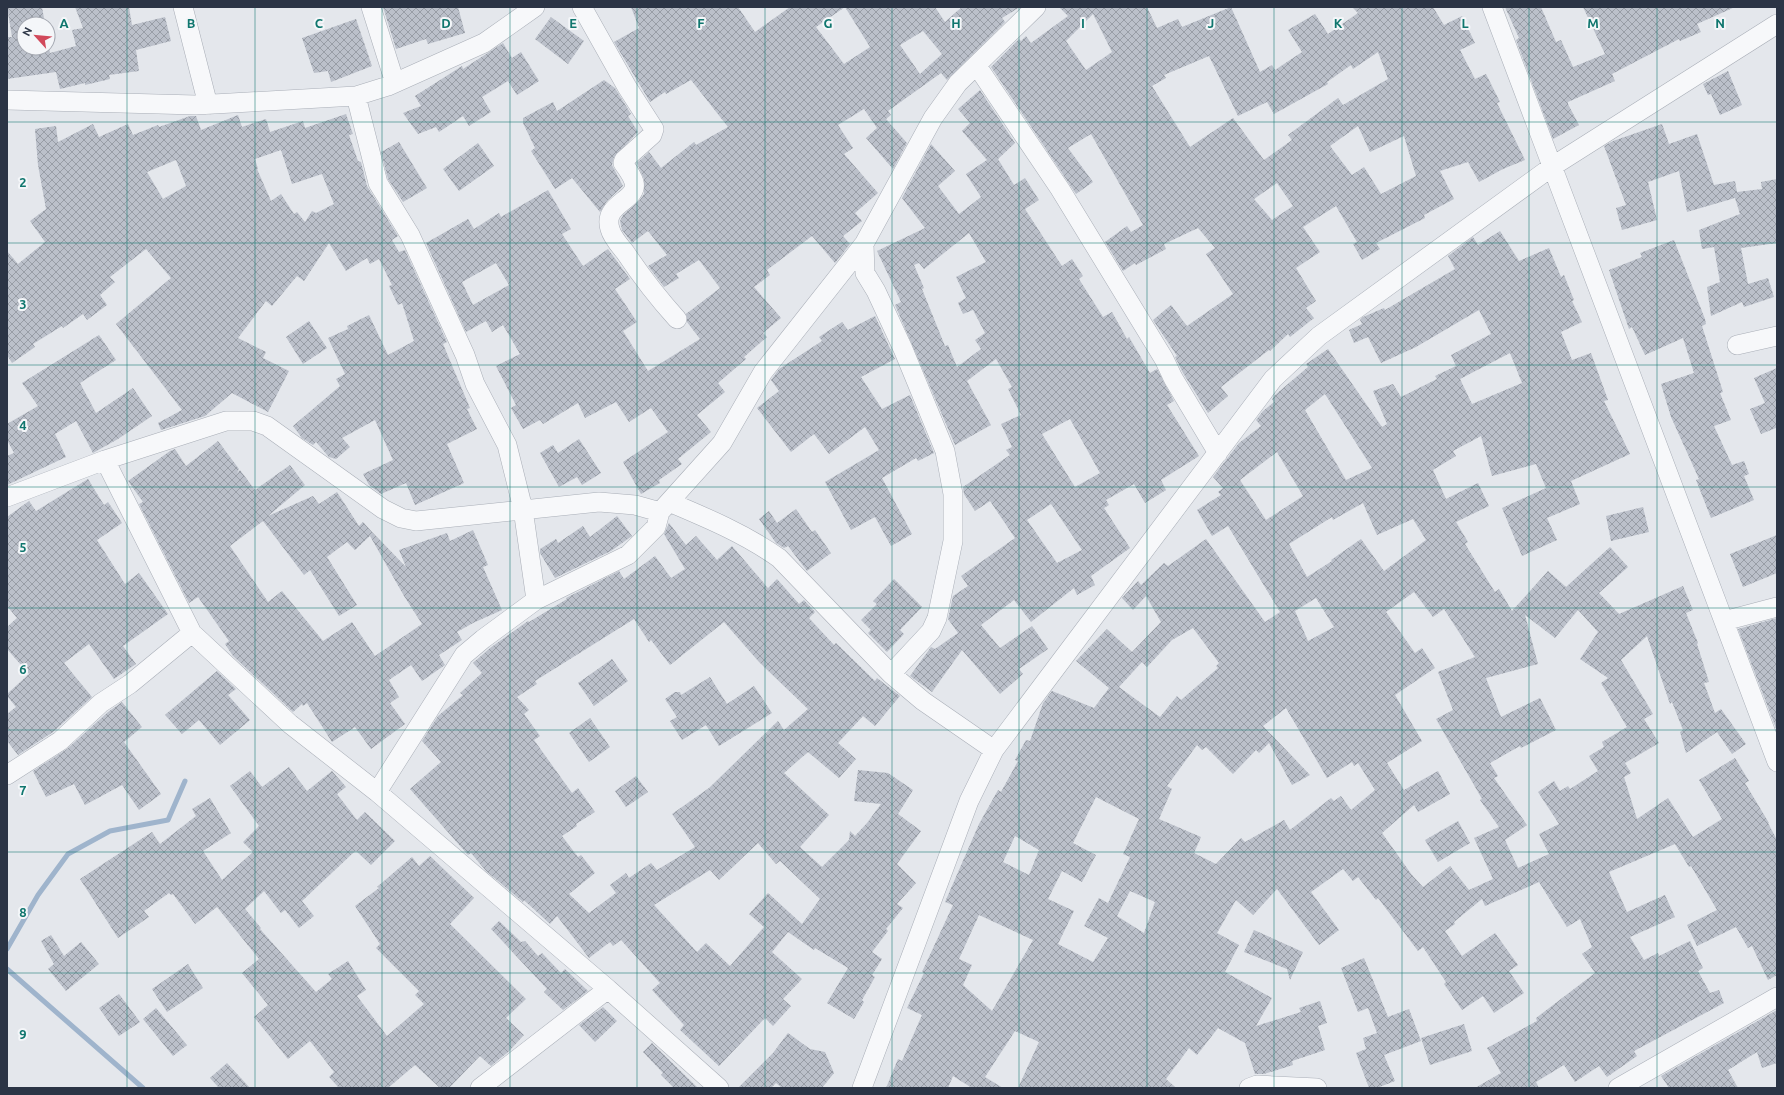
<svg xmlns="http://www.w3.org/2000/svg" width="1784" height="1095" viewBox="0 0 1784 1095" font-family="Ubuntu,sans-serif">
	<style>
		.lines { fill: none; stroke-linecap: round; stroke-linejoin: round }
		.stream { stroke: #9fb4cc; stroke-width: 5 }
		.building { fill: url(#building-cross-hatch); fill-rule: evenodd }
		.minor-casing { stroke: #a9aeb7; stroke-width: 20 }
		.minor { stroke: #f7f8fa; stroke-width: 19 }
		.grid { fill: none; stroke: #0f766e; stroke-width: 1; stroke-opacity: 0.55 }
		.grid-label { font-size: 13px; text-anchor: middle; font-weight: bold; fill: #0f766e; stroke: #f4f6f9; stroke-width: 4; stroke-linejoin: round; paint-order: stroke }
	</style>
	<defs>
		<pattern id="building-cross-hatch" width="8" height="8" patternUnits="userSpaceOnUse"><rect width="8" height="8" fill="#bbc0ca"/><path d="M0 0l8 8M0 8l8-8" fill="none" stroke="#989da6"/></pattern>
	</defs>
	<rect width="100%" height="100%" fill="#e4e7ec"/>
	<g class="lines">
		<path class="stream" d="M7,949L38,895L68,854L110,831L168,820L185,781
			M7,969L143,1088"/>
	</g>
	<path class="building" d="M7,7H42L45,24H24V48H48V43L50,53L76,46L72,30L83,28L75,7H129L132,25L165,17L171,41L136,50L139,71L109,75L110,79L85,85V83L60,89L56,72L7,79V37H12Z
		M383,7H458L465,33L428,44L426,39L396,49Z
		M631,7H738L755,32L790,7H845L816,27L844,64L870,47L845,7H935L945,22L962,7H1020L1002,18L1005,22L947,80L941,73L888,111L891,115L886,119L907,143L893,169L866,138L877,128L864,109L838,125L853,148L844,154L878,193L855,213L862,221L843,236L850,244L835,263L812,236L767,270L770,275L754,287L781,318L763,333L767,337L744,357L746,359L718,383L725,392L697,415L711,432L678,459L682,464L659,480L660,483L641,494L623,462L668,432L651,408L629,422L616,402L585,418L578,403L543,424L540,420L523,429L511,408L516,405L496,366L520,354L503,325L492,332L486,321L466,332L426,243L468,219L474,229L499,213L501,217L548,190L571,229L562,234L583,266L608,249L630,279L615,289L637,322L623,331L648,371L700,339L687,322L686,314L720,288L699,260L676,274L679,278L664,287L648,266L667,255L648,231L632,243L622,230L620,221L623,215L639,201L644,194V179L637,163L649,152L661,168L694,142L696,145L728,127L691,80L666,94L665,92L650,102L614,42L639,28ZM923,31L942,54L920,74L900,45ZM496,263L509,285L473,305L462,282Z
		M1059,7H1147L1157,28L1178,19L1182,27L1231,7L1260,72L1272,65L1275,70L1302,52L1288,30L1315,14L1328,34L1358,13L1352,7H1433L1444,25L1462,16L1475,43L1460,50L1475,79L1486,74L1500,102L1497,103L1525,160L1503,169L1479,182L1468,162L1440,171L1454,199L1424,215L1425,218L1376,243L1380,249L1362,260L1353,244L1357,242L1336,206L1303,227L1320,252L1296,268L1316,301L1306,308L1314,318L1290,337L1288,334L1270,351L1269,350L1221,387L1228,396L1208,413L1183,373L1175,357L1177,356L1153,320L1171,305L1187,326L1233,294L1206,254L1215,248L1198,228L1164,244L1166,249L1136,265L1135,263L1123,271L1105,242L1127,226L1131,232L1143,225L1091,134L1068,148L1093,182L1076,194L991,67L1019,39L1021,41L1026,36L1031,43L1068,16ZM1093,14L1112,52L1086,70L1066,41ZM1378,52L1388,79L1343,105L1338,98L1288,135L1292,140L1264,160L1233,118L1190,147L1152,86L1166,78L1164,75L1209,56L1238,116L1267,102L1274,114L1328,84L1327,82L1351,65L1353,69ZM1358,126L1370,152L1404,136L1416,176L1381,194L1364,167L1352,175L1330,146ZM1277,183L1293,206L1272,220L1254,199Z
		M1505,7H1541L1556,42L1561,40L1573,67L1605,54L1583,7H1735L1697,24L1701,32L1680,41L1679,39L1612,74L1615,81L1568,102V104L1579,125L1553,139L1516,40L1519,38Z
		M551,17L584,41L568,64L535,39Z
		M356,19L372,66L331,82L328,71L314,73L302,38Z
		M503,43L512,58L521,52L539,81L517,95L508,81L482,97L491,112L469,126L463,116L439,132L436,127L418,134L403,113L421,106L415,96L462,66L463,69Z
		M1728,71L1742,105L1720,115L1711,94L1708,95L1703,84Z
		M604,80L615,88L631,114L628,116L638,132L614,157L612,165L623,186L607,201L600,212L572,178L555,189L531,151L535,148L523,123V118L553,102L557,111Z
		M980,90L1015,143L998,159L1014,185L1025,178L1039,200L1025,209L1062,266L1072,259L1083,276L1079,279L1103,317L1112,312L1127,339L1129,337L1150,373L1157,369L1174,401L1167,405L1199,456L1161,480L1166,490L1145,503L1134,484L1106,500L1109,505L1104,508L1130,548L1091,576L1095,585L1077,595L1074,588L1031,622L1014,600L981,625L1000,648L1032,626L1048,649L1019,669L1023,674L1000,694L962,650L932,692L910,676L931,647L935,649L958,633L948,619L953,596L968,586L961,576L1015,538L990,501L975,511L964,494L963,487L1010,455L1006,450L1012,447L1001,424L1021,415L1008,389L1012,387L996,359L967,381L991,425L955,445L895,305L901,302L877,251L925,228L902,198L931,144L955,171L938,186L959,214L981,197L966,174L987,160L962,131L970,123L958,109ZM969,233L986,262L956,277L966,298L958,303L963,314L973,310L985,333L975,340L981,349L957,367L948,345L945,346L922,289L924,288L914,265L919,263L924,269ZM1070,419L1100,473L1075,487L1042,434ZM1051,504L1082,550L1057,563L1027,520Z
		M346,114L353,134L349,135L358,161L361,162L367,186L398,236L392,240L399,252L405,250L447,342L443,344L470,408L467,409L477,429L447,444L464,483L415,505L406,483L381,494L369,485L363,474L393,460L375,420L342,438L350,447L336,459L329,457L316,442L313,445L302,438L293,426L340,386L336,379L345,374L328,338L348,329L347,326L369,315L388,355L414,341L402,303L398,305L389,286L392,285L379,259L370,264L367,258L346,271L329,243L304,281L297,276L272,306L266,301L238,338L266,352L263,358L289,371L268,412L232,393L205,416L161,430L158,423L182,410L116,324L171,278L146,249L110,277L115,282L100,295L107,305L87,320L83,314L63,328L62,326L33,344L35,347L12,363L7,355V251L18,264L45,242L30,221L46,209L38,165L35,129L56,126L58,142L93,124L99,137L128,124L133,135L158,125L159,127L190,116H196L201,130L238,115L242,127L266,119L270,132L303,121L305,128ZM281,150L292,184L322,174L334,204L316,213L312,211L305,222L297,212L294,214L281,194L271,201L257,169H258L255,159ZM176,160L186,186L163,199L147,172Z
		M1662,124L1669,144L1697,134L1714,185L1735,181L1737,192L1762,189L1761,182L1777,179V243L1741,248L1748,284L1768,278L1774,297L1744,307L1742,302L1711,316L1707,287L1720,282L1714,247L1702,249L1699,230L1740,214L1735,198L1687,212L1679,171L1648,182L1657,220L1622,230L1616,208L1626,205L1604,146L1613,141Z
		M399,142L427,188L403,202L388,179L381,152Z
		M478,143L494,166L459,191L443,169Z
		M1500,231L1519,261L1549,248L1561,277L1564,275L1574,300L1572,301L1582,322L1561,332L1572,360L1591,353L1608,400L1604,401L1630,454L1571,481L1580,504L1547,518L1557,540L1522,556L1502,508L1546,488L1536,464L1492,476L1481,436L1453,451L1456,456L1433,470L1446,499L1478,483L1489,506L1456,522L1468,542L1465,544L1495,592L1499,589L1512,611L1548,571L1566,587L1610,547L1628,567L1599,593L1619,614L1683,586L1693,610L1686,613L1698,643L1697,644L1709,682L1704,683L1715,713L1721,709L1746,744L1732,754L1717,732L1686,753L1680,732L1683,730L1672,702L1670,704L1647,636L1621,660L1653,714L1644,719L1659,743L1625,763L1631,773L1624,777L1637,819L1668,798L1693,837L1722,819L1699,780L1735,758L1749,781L1745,783L1769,823H1768L1777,840V975L1768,980L1752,946L1748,948L1736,927L1697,946L1687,925L1717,910L1691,866L1689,867L1675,844L1609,872L1627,912L1665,895L1675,917L1630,937L1644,960L1658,953L1659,956L1690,941L1703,968L1698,971L1710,993L1719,990L1724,1003L1634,1051L1637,1056L1607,1077L1599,1066L1575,1082L1564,1065L1536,1082L1539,1088H1475L1501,1073L1487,1048L1537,1021L1536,1018L1595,973L1582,954L1592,947L1580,919L1567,927L1539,882L1485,906L1482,899L1454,922L1455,924L1445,931L1462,956L1495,933L1518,965L1509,971L1524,993L1494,1013L1483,996L1462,1010L1444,984L1446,982L1423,947L1418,951L1378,898L1376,900L1358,877L1353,881L1343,869L1311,892L1339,930L1319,945L1277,889L1253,915L1236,900L1217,933L1239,945L1225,972L1272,998L1256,1026L1301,1012L1299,1008L1320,1001L1327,1023L1318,1026L1325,1050L1292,1061L1293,1065L1264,1074H1255L1245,1043L1218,1028L1197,1055L1189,1048L1166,1079L1176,1088H1018L1039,1042L1015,1031L985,1077L1003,1088H972L953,1076L948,1088H886L898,1059L902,1061L922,1015L907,1008L924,973L922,972L953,905L945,902L979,824L998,790L1001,792L1018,761L1015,760L1026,740L1030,741L1043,703L1052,691L1094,708L1109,688L1076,661L1107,629L1132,652L1161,622L1146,596L1133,610L1122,598L1138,581L1141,585L1164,563L1168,566L1206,539L1265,622L1280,612L1228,526L1212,536L1197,510L1221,495L1218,492L1223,488L1213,477L1239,443L1261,426L1256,420L1263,411L1274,402L1272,399L1275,395L1308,367L1306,364L1328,349L1382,427L1387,424L1373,391L1393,384L1401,397L1437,379L1435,376L1456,366L1451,355L1491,334L1479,310L1416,347L1381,363L1368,337L1354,343L1349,330L1362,324L1360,320L1363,317L1384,308L1385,310L1455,269L1448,256L1473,237L1478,245ZM1510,353L1522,383L1472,404L1460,379ZM1325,394L1372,468L1346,480L1305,410ZM1277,452L1303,496L1266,520L1240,480ZM1363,503L1377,535L1413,519L1426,540L1384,571L1361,539L1331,560L1332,561L1307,577L1289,544L1332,517L1333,520ZM1414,592L1433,617L1444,609L1475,657L1438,672L1453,710L1436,719L1482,799L1480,800L1499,827L1474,838L1493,879L1469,890L1450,866L1423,887L1412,875L1382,833L1414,805L1418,812L1450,794L1438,771L1404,790L1387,763L1422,741L1395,695L1435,668L1422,648L1415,653L1386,612ZM1316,598L1334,627L1308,641L1295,611ZM1578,610L1598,632L1580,659L1608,678L1601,683L1627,727L1602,742L1604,747L1589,756L1598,771L1570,789L1568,786L1560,791L1554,781L1538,792L1559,824L1539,834L1549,854L1518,868L1505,840L1527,825L1494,778L1498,776L1490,763L1520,746L1521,748L1556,730L1540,698L1501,717L1486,678L1538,664L1525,615L1555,638ZM1193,628L1219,663L1216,666L1218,668L1181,700L1177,696L1160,717L1119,687L1142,662L1147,667L1172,640ZM1286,708L1327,778L1352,762L1354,766L1358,763L1375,790L1351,810L1341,796L1334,801L1331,798L1290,830L1284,820L1245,842L1241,838L1216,864L1194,853L1201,837L1159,819L1172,789L1167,786L1197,745L1202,750L1206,747L1233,774L1256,750L1259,753L1269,743L1292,785L1310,775L1263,726ZM1096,797L1139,819L1123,854L1130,857L1108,903L1099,898L1084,926L1108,938L1093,962L1058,944L1074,911L1048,899L1062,871L1082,882L1096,855L1073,843ZM1015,836L1039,850L1029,875L1003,862ZM1130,891L1155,902L1144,933L1117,916ZM979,915L1033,940L992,1011L963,985L972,965L959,959Z
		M1674,240L1705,319L1706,324L1702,326L1723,392L1720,393L1731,420L1714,426L1732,465L1744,461L1749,474L1744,476L1754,500L1711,518L1696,480L1699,479L1671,417L1661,384L1694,373L1683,338L1645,355L1632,327L1629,329L1609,270L1642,257L1640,253Z
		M875,316L895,359L861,377L882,409L910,395L934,453L918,461L916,458L882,478L912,534L891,546L875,517L851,530L825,482L879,450L865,427L829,454L814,434L791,452L757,408L779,391L771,380L779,369L822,341L819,337L842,322L848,330Z
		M309,321L327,348L303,364L286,337Z
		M99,335L116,360L80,383L96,413L133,388L152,416L118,439L93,453L76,421L55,434L66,457L7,485V456L14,453L7,440V424L38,406L22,383Z
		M1777,368V431L1776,428L1761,434L1750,409L1765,403L1754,378Z
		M579,439L601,473L582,485L577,477L559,487L540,453L553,445L558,453Z
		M218,441L239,469L237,473L240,470L255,490L290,465L305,485L268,516L313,496L319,504L337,492L359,526L363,522L373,533L355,550L347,542L327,557L357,605L339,616L310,570L304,575L263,521L230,546L268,602L282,591L323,641L352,622L375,656L422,624L404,596L370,536L373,533L406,567L399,550L447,533L450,541L473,530L488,565L483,567L502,610L473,623L457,632L462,640L439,655L445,665L422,681L411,665L389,680L399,697L390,703L405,724L371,749L355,727L332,742L307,703L303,706L302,704L293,712L233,656L225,644L229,641L198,597L189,603L139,504L143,502L128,481L170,451L175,449L186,466Z
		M88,479L104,505L108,502L122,523L97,540L125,584L139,573L168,614L123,646L136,664L114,679L89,644L64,663L92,697L53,732L18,755L7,741V714L16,707L7,696V694L29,674L7,649V627L17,618L7,606V517L29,501L36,511Z
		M1643,507L1649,532L1611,541L1606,516Z
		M796,509L812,532L815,530L831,553L807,571L788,546L784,548L776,543L759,519L769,511L777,523Z
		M617,516L632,536L611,551L555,578L540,553V549L556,539L558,543L583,526L590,537Z
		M669,523L686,545L696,536L717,560L732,546L768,588L777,579L799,604L804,600L815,612L809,618L834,645L836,643L875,681L877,678L900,696L875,726L863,716L838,743L856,759L839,778L808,752L784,773L829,815L800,847L822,867L849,840L850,831L855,836L867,823L881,804L854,801L858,770L888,773L913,790L898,814L921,831L897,864L916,883L897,904L903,908L886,929L888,931L872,952L882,959L872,975L875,977L862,1000L864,1002L854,1019L827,1003L848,968L815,948L814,950L788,932L772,952L802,979L783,999L791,1006L773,1026L765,1018L719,1066L680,1030L684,1025L652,990L660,983L621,940L613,946L610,942L589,958L557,916L550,924L524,900L523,902L486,871L471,853L468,855L410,789L441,762L422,741L438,716L463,695L460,693L482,673L473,663L490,648L528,621L529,622L567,599L566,598L619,571L624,579L655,556L671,578L685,569L664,534ZM634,619L649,642L651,640L670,665L724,622L759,662L808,709L784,730L778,721L709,788L672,814L695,847L657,870L651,863L629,878L626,873L610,885L616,893L589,913L569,894L595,873L581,855L578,857L562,836L577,826L576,824L595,812L578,788L572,793L534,740L540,736L524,714L529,710L517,697L537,684L535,681ZM758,843L776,864L780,861L820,899L802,924L768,893L749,914L764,927L730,966L706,943L697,952L654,905L710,870L719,880Z
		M1777,535V573L1743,587L1730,554Z
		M894,579L922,607L900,630L904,634L887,652L868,633L871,630L861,620L877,604L873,601Z
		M1777,618V731L1738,629Z
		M612,659L628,681L594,706L578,683Z
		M217,671L236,689L228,695L250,720L220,745L199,720L182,734L165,715Z
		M710,677L727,704L754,686L772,713L719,746L706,725L682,740L670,721L677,717L665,699L675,692H680L681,695Z
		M122,702L142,727L124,742L161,794L139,810L122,785L85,805L74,784L46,797L33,771L67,749L108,712Z
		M590,718L610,747L589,762L569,733Z
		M289,767L307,791L332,771L346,787L337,794L357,820L365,812L395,841L371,865L356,851L352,854L302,901L314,916L299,928L285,910L281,913L264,891L245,909L261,928L260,929L316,992L332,979L328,974L348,961L366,990L357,996L387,1036L424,1004L415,995L419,991L376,948L380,944L355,906L379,888L377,887L412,857L419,866L430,856L474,898L450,924L526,999L506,1018L524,1035L508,1052L491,1066L480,1056L449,1088H440L415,1065L388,1088H339L329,1077L334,1072L310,1041L288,1059L254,1017L268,1005L242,973L259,959L217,907L195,924L173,894L171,895L169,893L144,911L149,917L118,938L80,879L152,832L160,844L196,816L192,809L210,798L231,833L203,851L222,880L253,852L243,842L259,826L230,786L250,771L262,787Z
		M636,776L648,792L626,807L615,791Z
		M1458,821L1470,843L1438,862L1425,840Z
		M499,921L521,942L525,941L538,956L542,953L561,973L565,969L588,991L563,1010L544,992L547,989L491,929Z
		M1254,930L1303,952L1290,980L1287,969L1244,952Z
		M51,935L64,956L81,942L99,964L66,991L48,969L54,964L41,941Z
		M1364,958L1388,1017L1409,1009L1421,1041L1384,1055L1395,1081L1377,1088H1369L1356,1053L1366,1049L1363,1038L1377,1033L1368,1008L1358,1012L1341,968Z
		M188,964L203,988L167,1012L152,989Z
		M119,994L140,1022L119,1036L99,1008Z
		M603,1007L617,1021L595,1042L579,1025Z
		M156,1008L187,1045L173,1056L143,1019Z
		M1777,1010V1063L1762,1068L1757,1052L1728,1070L1738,1088H1669L1661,1076Z
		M1464,1024L1472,1051L1430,1065L1421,1038Z
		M788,1033L810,1049L825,1052L834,1073L822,1088H782L776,1083L771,1088H738L773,1053Z
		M652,1043L658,1049L698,1088H674L661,1075L663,1073L643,1052Z
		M227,1063L250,1088H219L210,1078Z"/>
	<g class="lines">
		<g class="minor-casing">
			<path id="minor" d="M183,7L208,105
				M371,7L395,83
				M582,7L627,87L654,129L652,135L624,160L623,163C627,169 632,175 634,182C639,201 602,203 610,229C612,237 620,246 625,252C641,276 658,298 677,319
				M1492,7L1777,762
				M977,66L1060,189L1164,359L1173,378L1218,453
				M356,96L378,183L410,235L465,355L475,384L507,445L523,509L536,600
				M7,100L196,105L356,96L388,86L484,43L535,7
				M864,244L865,273L876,291L903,349L945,451L953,494V541L937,618L931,631L891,674
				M1737,345L1777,336
				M105,460L192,633L290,724L377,792L608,989L719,1088
				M7,497L105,460L226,421H253L267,426L383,509L401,518L416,521L599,502L635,505L660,512
				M669,502C707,518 745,534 779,558L891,674L923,701L994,750
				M1724,621L1777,607
				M7,775L60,741L101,703L130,684L192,633
				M377,792L464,655L483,639L536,600L628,555L656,527L660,512L722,443L763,372L864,244L933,118L958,83L1036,7
				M480,1088L608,989
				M862,1088L969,801L994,750L1273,379L1319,336L1553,166L1777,24
				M1249,1088L1257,1085L1317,1088
				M1618,1088L1777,997"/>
		</g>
		<use href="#minor" class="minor"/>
	</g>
	<path class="grid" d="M127,7V1088M255,7V1088M382,7V1088M510,7V1088M637,7V1088M765,7V1088M892,7V1088M1019,7V1088M1147,7V1088M1274,7V1088M1402,7V1088M1529,7V1088M1657,7V1088M7,122H1777M7,243H1777M7,365H1777M7,487H1777M7,608H1777M7,730H1777M7,852H1777M7,973H1777"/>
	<g class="grid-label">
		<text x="64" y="28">A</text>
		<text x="191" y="28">B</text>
		<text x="319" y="28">C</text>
		<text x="446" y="28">D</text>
		<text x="573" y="28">E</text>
		<text x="701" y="28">F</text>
		<text x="828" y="28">G</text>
		<text x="956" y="28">H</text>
		<text x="1083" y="28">I</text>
		<text x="1211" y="28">J</text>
		<text x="1338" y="28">K</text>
		<text x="1465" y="28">L</text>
		<text x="1593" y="28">M</text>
		<text x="1720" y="28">N</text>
		<text x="23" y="187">2</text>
		<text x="23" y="309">3</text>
		<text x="23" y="430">4</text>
		<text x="23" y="552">5</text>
		<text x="23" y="674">6</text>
		<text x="23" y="795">7</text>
		<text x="23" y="917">8</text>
		<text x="23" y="1039">9</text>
	</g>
	<rect width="1784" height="1095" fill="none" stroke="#2b3445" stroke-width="16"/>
	<g transform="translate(36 36) rotate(297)"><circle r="19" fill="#f4f6f9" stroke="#a4a8b1"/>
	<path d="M0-3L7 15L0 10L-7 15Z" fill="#d1495b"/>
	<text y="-6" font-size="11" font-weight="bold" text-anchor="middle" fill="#2b3445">N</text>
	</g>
</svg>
